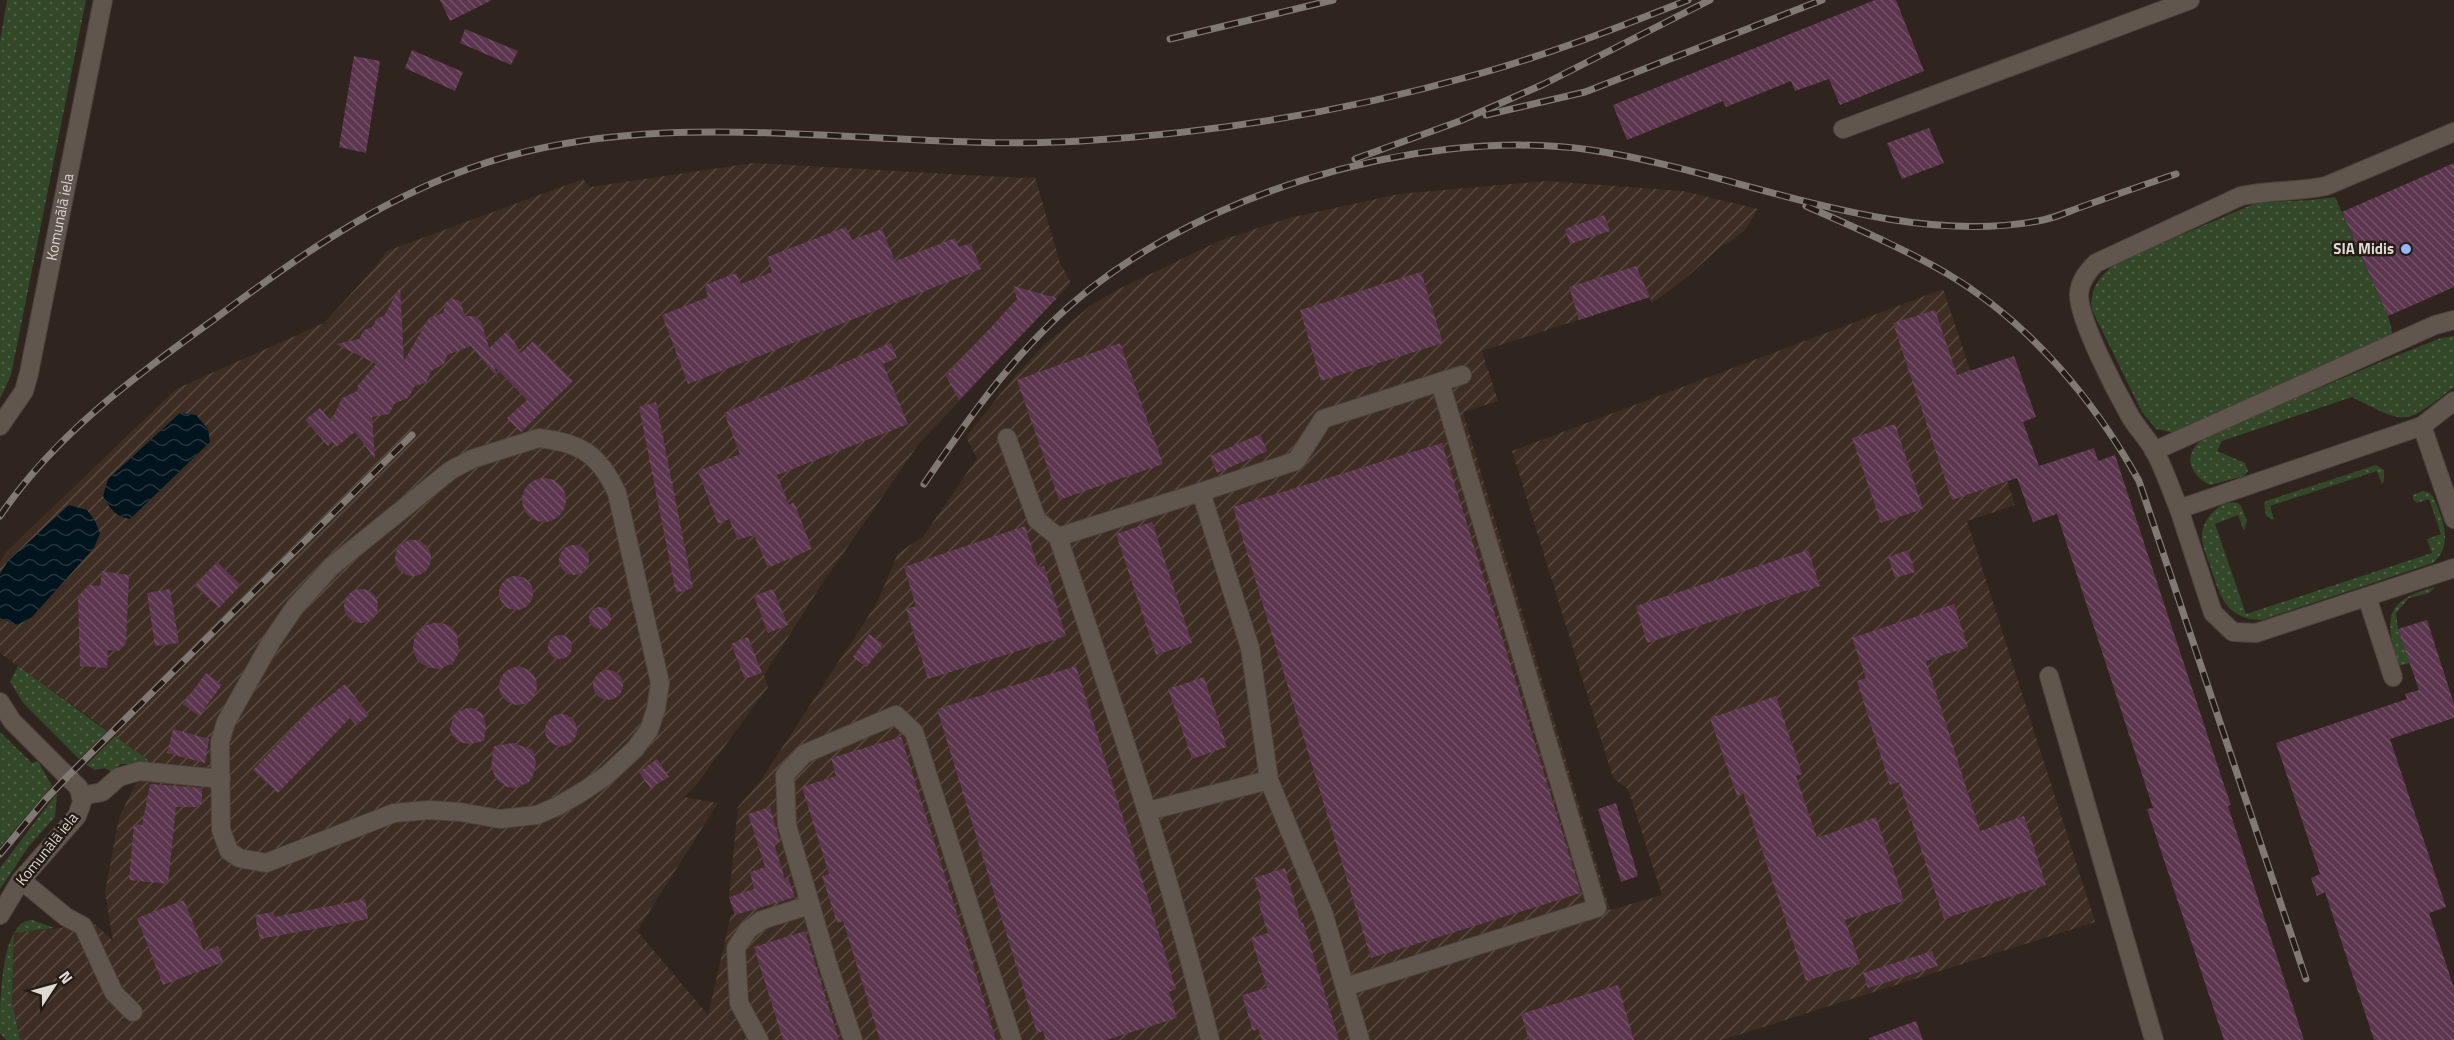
<svg xmlns="http://www.w3.org/2000/svg" width="2454" height="1040" viewBox="0 0 2454 1040" font-family="'Titillium Web',sans-serif">
	<style>
		.industrial { fill: url(#industrial-furrows) }
		.grass { fill: url(#grass-dots) }
		.water { fill: url(#water-waves) }
		.building { fill: url(#building-back-hatch) }
		.lines { fill: none; stroke-linecap: round; stroke-linejoin: round }
		.minor-casing { stroke: #4b433d; stroke-width: 20 }
		.minor { stroke: #61564e; stroke-width: 18 }
		.rail-casing { stroke: #817973; stroke-width: 7 }
		.rail { stroke: #251b15; stroke-width: 4.5; stroke-dasharray: 14; stroke-linecap: butt }
		.poi-dot { fill: #93b7fd; stroke: #251b15; stroke-width: 2 }
		.labels { text-anchor: middle; stroke-width: 5; stroke-linejoin: round; paint-order: stroke }
		.street-label { font-size: 15px; fill: #dfd8d4; stroke: #251b15 }
		.poi-label { font-size: 15px; font-weight: bold; fill: #dfd8d4; stroke: #251b15; text-anchor: end }
	</style>
	<defs>
		<pattern id="industrial-furrows" width="10" height="10" patternUnits="userSpaceOnUse" patternTransform="scale(1.5)"><rect width="10" height="10" fill="#3d2d23"/><path d="M-1 1l2-2M0 10L10 0M9 11l2-2" fill="none" stroke="#594b42"/></pattern>
		<pattern id="grass-dots" width="8" height="8" patternUnits="userSpaceOnUse" patternTransform="scale(1.5)"><rect width="8" height="8" fill="#334729"/><path d="M2 2h.1M6 6h.1" fill="none" stroke="#506147" stroke-width="1.8" stroke-linecap="round"/></pattern>
		<pattern id="water-waves" width="16" height="10" patternUnits="userSpaceOnUse" patternTransform="scale(1.5)"><rect width="16" height="10" fill="#00141d"/><path d="M0 5q4-4 8 0t8 0" fill="none" stroke="#25353d"/></pattern>
		<pattern id="building-back-hatch" width="6" height="6" patternUnits="userSpaceOnUse" patternTransform="scale(1.5)"><rect width="6" height="6" fill="#5c364e"/><path d="M-1 5l2 2M0 0l6 6M5-1l2 2" fill="none" stroke="#735267"/></pattern>
	</defs>
	<rect width="100%" height="100%" fill="#2f251e"/>
	<path class="industrial" d="M753,163L1021,178L1035,177L1060,263L1071,283L918,445L820,587L764,675L768,687L697,784L684,797L718,803L637,931L708,1015L731,915L735,914L729,897L738,807L761,780L877,603L898,553L923,537L977,458L966,437L1018,372L1044,345L1090,306L1117,290L1219,241L1289,218L1399,194L1547,181L1683,191L1758,209L1745,230L1726,245L1725,243L1681,282L1652,303L1649,297L1482,351L1498,401L1463,412L1610,910L1662,895L1628,789L1613,778L1512,451L1943,289L2015,505L1967,521L2095,922L1722,1040H20L12,1002L14,933L95,924L113,941L105,892L119,818L147,759L0,653V562L6,552L176,389L324,323L372,271L387,251L583,179L590,187Z"/>
	<path class="grass" d="M7,0H86L11,375L0,399V41Z
		M2335,197L2388,316L2393,335L2175,433L2156,429L2142,412L2092,310C2089,288 2101,274 2118,262L2256,203L2311,200Z
		M2454,336V387C2404,425 2409,426 2352,397L2222,441L2217,451L2245,463L2248,471L2244,476L2210,485C2186,473 2183,451 2207,436L2383,361L2441,338Z
		M2376,465L2384,470V481L2382,484L2377,471L2270,506L2274,520L2266,516L2264,503L2266,501Z
		M2423,491L2430,493L2433,497C2443,518 2454,545 2433,563L2262,620C2225,619 2220,596 2210,565C2207,557 2203,547 2202,538C2200,521 2220,499 2237,503L2241,506L2247,521L2244,531L2238,515L2215,524L2246,614L2432,553L2427,539L2441,534L2429,499L2417,503L2413,499V495Z
		M2435,587L2429,593L2409,598L2396,613L2398,629L2410,663L2399,666C2385,622 2382,600 2435,587Z
		M18,666L108,732L79,759L24,704L10,682Z
		M0,732L32,763L38,761L52,786L0,847Z
		M115,736L147,759L150,764H121L111,771L104,768L95,770L86,765Z
		M57,793L55,817L29,846L0,889V868Z
		M32,920L54,928L14,933L12,1002L20,1040H6L0,1033C0,1006 0,920 32,920Z"/>
	<path class="water" d="M180,413L196,415L208,429L210,442L130,519C115,516 110,509 103,496L108,479Z
		M69,505L87,510L95,521L100,533L94,548L32,617L17,625L0,618V574L8,561Z"/>
	<path class="building" d="M440,0H492L450,21Z
		M1875,0H1896L1924,71L1840,105L1829,79L1795,91L1791,81L1726,107L1723,101L1627,140L1613,105Z
		M465,29L518,51L511,65L460,43Z
		M412,50L463,72L455,91L405,68Z
		M354,56L380,61L366,153L339,147Z
		M1929,128L1944,163L1902,179L1887,143Z
		M2454,163V287L2388,316L2342,212Z
		M1604,215L1610,231L1570,244L1565,229Z
		M846,227L852,240L882,229L895,261L955,238L959,247L971,243L981,269L688,384L662,315L708,297L705,285L736,273L741,284L772,272L767,257Z
		M1636,266L1650,297L1579,320L1569,287Z
		M1421,272L1443,343L1321,381L1300,310Z
		M1013,286L1057,298L959,400L946,376L1017,299Z
		M400,287L404,361L429,318L443,313L446,302L453,299L460,301L465,316H474L481,321L489,348L507,331L521,353L533,341L573,381L521,432L507,418L527,400L494,366L498,378L471,346L447,355L444,364L431,371L426,383L415,386L408,398L395,403L389,414L372,417L375,459L355,432L336,447L332,442L328,446L305,420L320,408L331,421L342,398L357,391L358,385L376,364L336,344L359,339L364,330L372,327L377,318L384,316Z
		M1935,310L1957,375L2014,356L2036,417L2023,422L2039,466L2094,448L2098,461L2115,455L2224,785L2231,805L2228,806L2304,1040H2224L2147,809L2153,808L2057,514L2033,522L2017,478L1952,500L1893,323Z
		M891,343L897,358L883,364L908,424L777,475L789,505L794,502L812,549L768,568L754,535L738,540L729,519L718,524L698,471L740,454L724,413Z
		M1120,343L1163,464L1059,500L1017,380Z
		M656,402L693,588L676,593L639,407Z
		M1895,424L1923,509L1881,523L1852,438Z
		M1260,434L1267,451L1217,473L1210,456Z
		M1442,443L1581,893L1371,958L1233,507Z
		M522 500a22 22 0 1 1 44 0a22 22 0 1 1-44 0Z
		M1152,522L1192,643L1156,655L1116,534Z
		M1025,526L1038,567L1044,566L1066,636L928,679L906,609L916,606L904,567Z
		M395 558a18 18 0 1 1 36 0a18 18 0 1 1-36 0Z
		M559 560a15 15 0 1 1 30 0a15 15 0 1 1-30 0Z
		M1808,550L1820,586L1647,643L1636,606Z
		M1908,550L1915,572L1895,578L1888,557Z
		M217,562L241,585L219,608L195,586Z
		M102,571L129,575L126,643L119,651L108,650L107,668L80,666L78,597L89,585L100,586Z
		M499 593a17 17 0 1 1 34 0a17 17 0 1 1-34 0Z
		M344 606a17 17 0 1 1 34 0a17 17 0 1 1-34 0Z
		M170,589L179,643L155,646L147,593Z
		M773,589L788,625L768,633L754,596Z
		M1954,604L1968,647L1926,661L1980,831L2024,816L2046,885L1944,919L1899,782L1890,785L1857,681L1866,678L1852,638Z
		M589 618a11 11 0 1 1 22 0a11 11 0 1 1-22 0Z
		M2427,620L2454,704V718L2390,739L2446,907L2429,913L2454,988V1040H2374L2325,892L2317,896L2311,878L2320,874L2276,743L2407,699L2405,694L2419,690L2398,629Z
		M433,623H442L451,627L457,634L459,652L452,665L450,664L440,669L431,668L422,664L416,658L413,649L414,640L418,632L424,626Z
		M869,634L883,644L867,667L853,657Z
		M548 647a12 12 0 1 1 24 0a12 12 0 1 1-24 0Z
		M748,637L762,673L745,679L731,644Z
		M1076,666L1176,989L1169,992L1177,1018L1106,1040H1046L1043,1031L1037,1033L937,709Z
		M499 686a19 19 0 1 1 38 0a19 19 0 1 1-38 0Z
		M593 685a15 15 0 1 1 30 0a15 15 0 1 1-30 0Z
		M206,673L222,685L199,716L183,704Z
		M1204,677L1227,747L1192,759L1168,689Z
		M345,684L369,715L356,725L350,718L278,793L253,770L315,705L316,707Z
		M1776,696L1802,774L1796,776L1817,838L1876,817L1904,901L1845,920L1860,964L1806,981L1743,793L1737,796L1710,718Z
		M470,707L482,713L486,726L484,741L469,744L459,742L451,734L450,728L455,713Z
		M545 730a16 16 0 1 1 32 0a16 16 0 1 1-32 0Z
		M173,729L209,739L205,763L167,753Z
		M901,737L972,961L996,1040H880L843,921L837,923L822,876L829,874L802,787L836,776L831,758Z
		M513,743L533,750L536,764L532,778L528,783L514,788L507,787L496,779L491,766L494,746Z
		M657,759L669,777L650,788L639,772Z
		M150,784L202,788V803L198,807H176L168,884L129,880L134,824L142,825Z
		M1616,803L1638,876L1621,882L1598,809Z
		M770,807L780,842L774,844L785,879L788,878L795,897L735,915L729,897L754,889L750,872L765,867L748,814Z
		M1285,868L1301,923L1303,922L1339,1040H1262L1258,1029L1253,1031L1242,995L1267,988L1251,938L1268,933L1258,902L1262,901L1254,878Z
		M365,899L368,919L260,939L255,915L273,912L275,917Z
		M184,900L204,951L218,946L223,962L163,985L137,918Z
		M805,931L839,1040H783L754,947Z
		M1932,951L1938,966L1868,988L1863,973Z
		M1618,985L1634,1040H1529L1521,1014Z
		M1916,1021L1923,1040H1869V1038Z"/>
	<g class="lines">
		<g class="minor-casing">
			<g id="minor">
				<path d="M1843,129L2190,0"/>
				<path d="M2454,132L2326,186C2298,192 2269,190 2241,196L2096,263C2087,272 2080,281 2079,294C2078,319 2117,393 2130,416C2137,428 2147,438 2154,450C2164,468 2171,490 2179,509L2422,426L2454,401"/>
				<path id="s1" d="M0,426L24,391L29,373L103,0"/>
				<path d="M2422,426L2454,519"/>
				<path d="M539,438C581,443 599,454 617,493L660,683L656,709L649,730L635,749L607,775L582,792L558,806L537,815L500,819L460,812L429,810L394,813L266,863L239,858L229,851L221,830L220,742L226,722L271,642L295,607L331,567L451,470L472,459Z"/>
				<path d="M1007,438L1037,520L1058,537C1113,704 1169,869 1210,1040"/>
				<path d="M2154,451L2435,325L2454,320"/>
				<path d="M2179,509L2213,613L2233,632L2256,633L2454,568"/>
				<path d="M1058,537L1201,492"/>
				<path d="M2367,597L2393,677"/>
				<path d="M2049,676L2154,1040"/>
				<path d="M0,702L12,721L79,788L82,802L77,816L21,880L0,915"/>
				<path d="M1269,780L1324,915L1360,1040"/>
				<path d="M81,796L102,792L119,777L140,771L221,779"/>
				<path d="M1148,811L1269,780L1250,648L1201,492L1296,461L1323,419L1462,375"/>
				<path d="M21,880L66,917L83,926L114,993L133,1012"/>
				<path d="M1345,987L1597,908L1440,382"/>
				<path d="M759,1040L739,1003L736,948L748,930L762,920L810,905"/>
				<path d="M853,1040L828,965L787,825L785,775L804,754L896,715L914,732L1012,1040"/>
			</g>
		</g>
		<use href="#minor" class="minor"/>
		<g class="rail-casing">
			<path id="rail" d="M1170,39L1333,0
				M1486,115L1585,92L1822,0
				M1355,159L1460,121L1544,84L1710,0
				M1806,206C1853,227 1901,247 1946,273C2029,322 2093,398 2139,481L2306,979
				M924,484C962,428 1000,373 1049,325C1177,198 1414,125 1591,150C1735,171 1892,248 2038,221C2053,219 2069,211 2084,206C2115,195 2146,184 2176,174
				M0,516C56,433 136,376 216,318C296,258 374,203 468,169C663,98 879,153 1081,141C1212,133 1344,112 1471,76C1545,56 1617,28 1688,0
				M0,854L45,800L68,776L412,435"/>
		</g>
		<use href="#rail" class="rail"/>
	</g>
	<circle class="poi-dot" cx="2406" cy="249" r="6"/>
	<g class="labels">
		<g class="street-label">
			<text dy="5" stroke="none"><textPath href="#s1" startOffset="220">Komunālā iela</textPath></text>
			<text transform="translate(47 849) rotate(-51)" y="5">Komunālā iela</text>
		</g>
		<g class="poi-label">
			<text x="2394" y="254">SIA Midis</text>
		</g>
	</g>
	<g transform="translate(54 986) rotate(54)" stroke="#251b15" stroke-width="4.5" paint-order="stroke">
	<path d="M0-4.5L10 22L0 15L-10 22Z" fill="#dfd8d4"/>
	<text y="-9" font-size="16" font-weight="bold" text-anchor="middle" fill="#dfd8d4">N</text>
	</g>
</svg>
